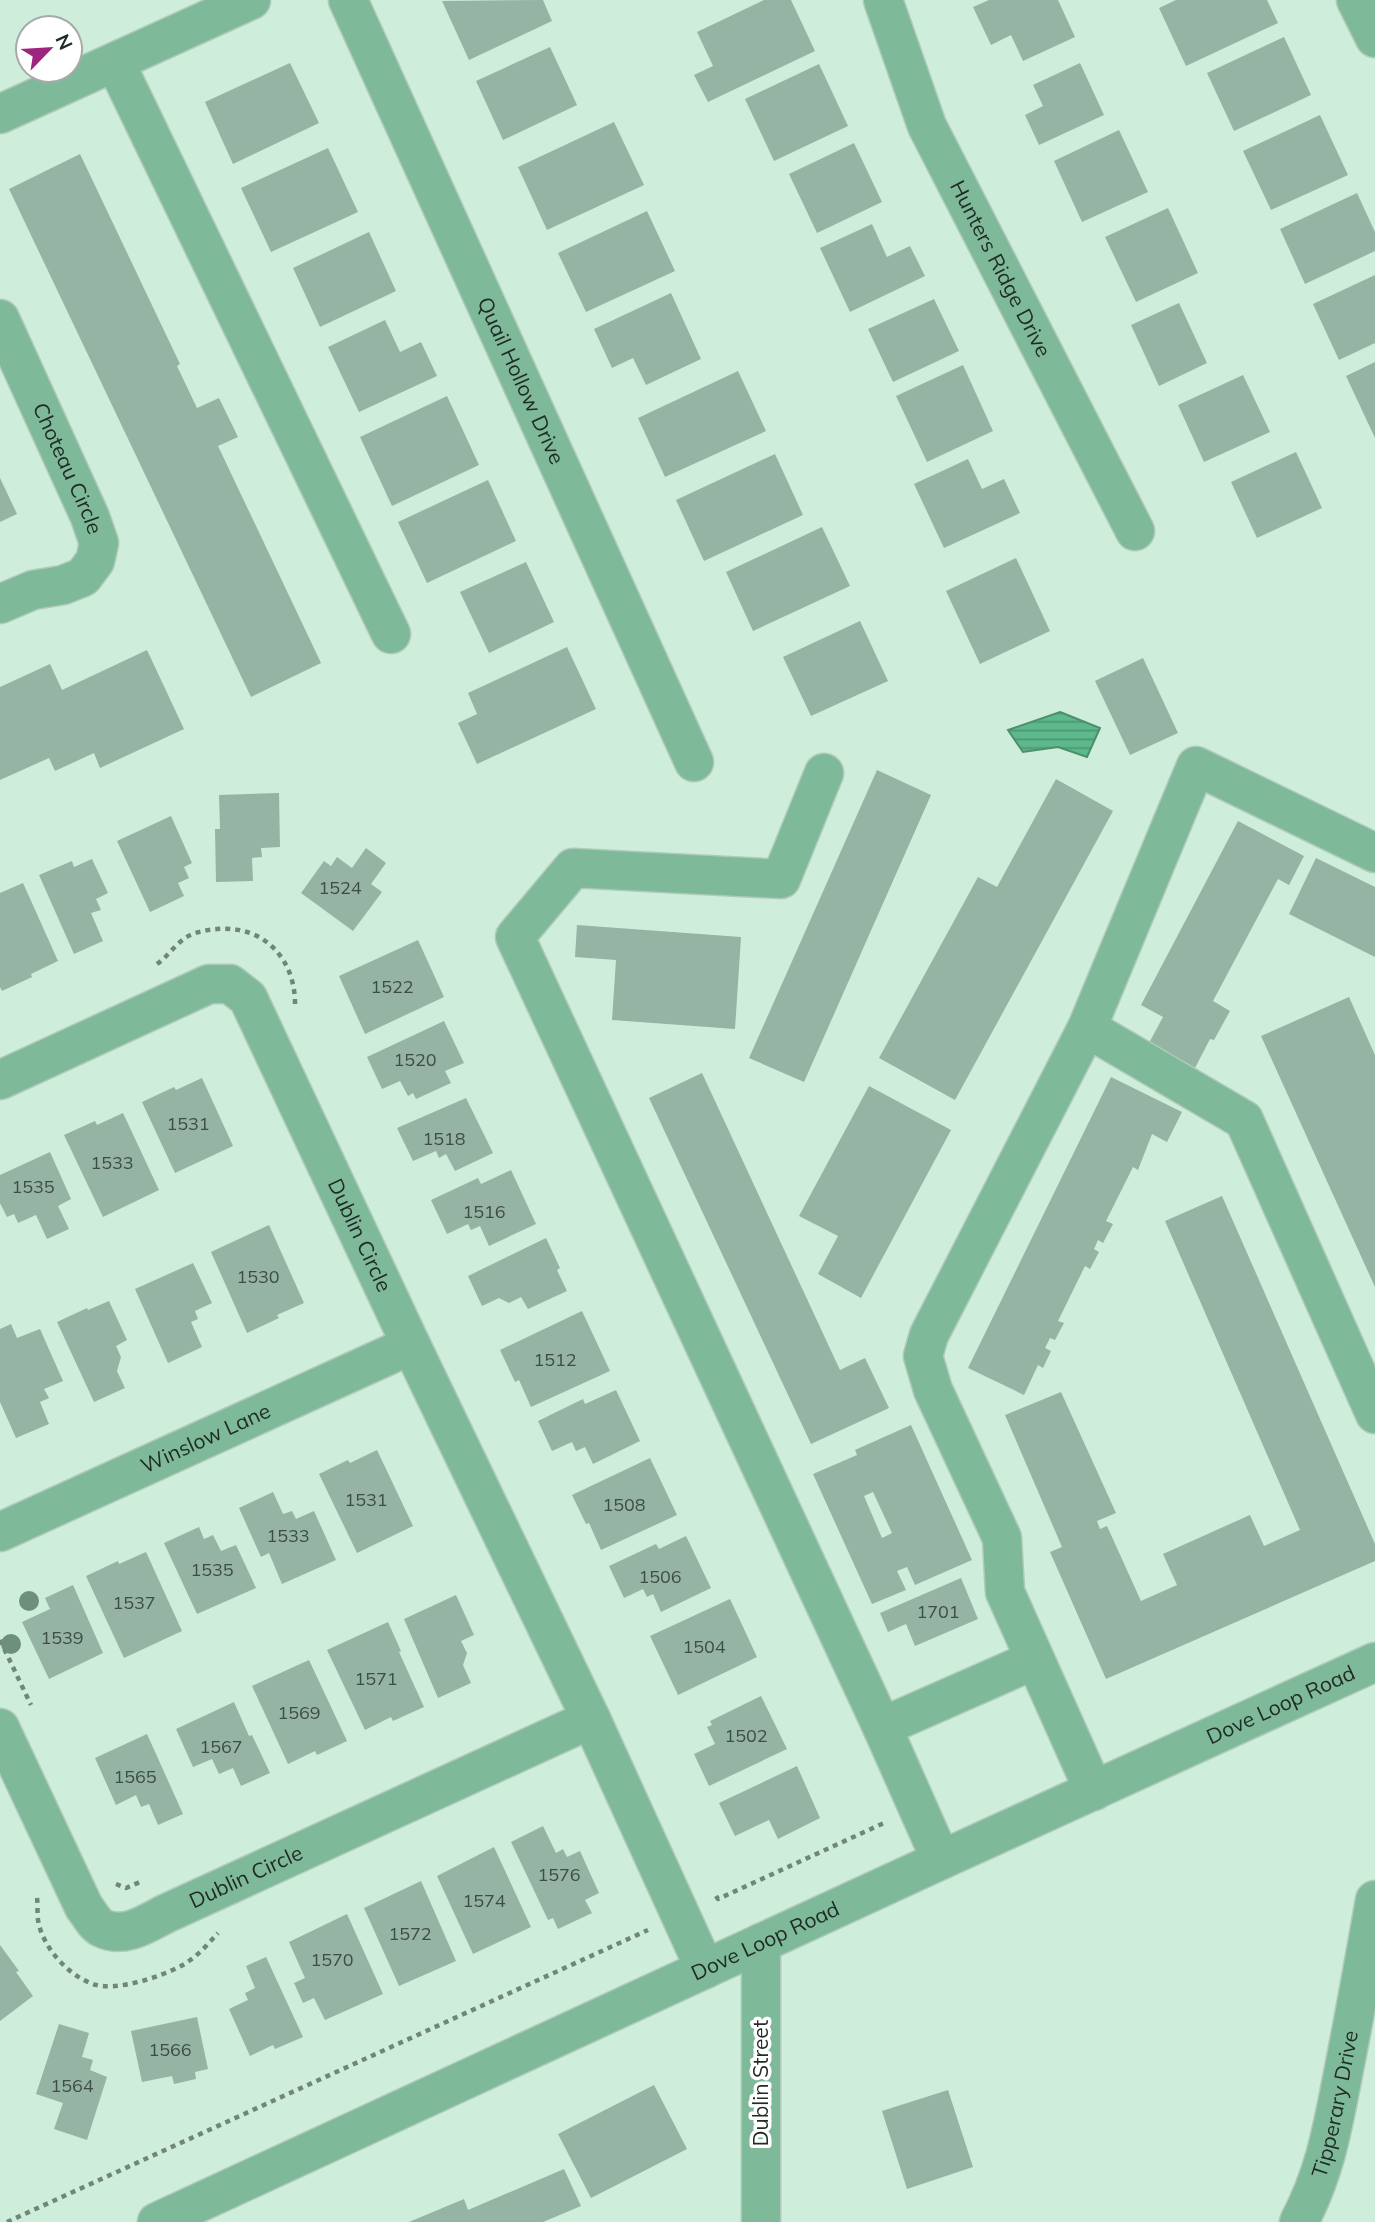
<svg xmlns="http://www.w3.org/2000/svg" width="1375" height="2222" viewBox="0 0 1375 2222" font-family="Mulish,sans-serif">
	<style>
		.water { fill: url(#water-rules); stroke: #4b8f6c; stroke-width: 2 }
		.building { fill: #96b4a3; fill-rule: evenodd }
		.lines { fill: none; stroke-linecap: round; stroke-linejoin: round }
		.minor-casing { stroke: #afcaba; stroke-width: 41 }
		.path { stroke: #718579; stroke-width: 4.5; stroke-dasharray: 5 5; stroke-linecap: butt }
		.minor { stroke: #7eb999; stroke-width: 38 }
		.tree { fill: #6c907d }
		.labels { text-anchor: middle; stroke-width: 7; stroke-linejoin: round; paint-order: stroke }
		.number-label { font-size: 18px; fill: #3e4e44 }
		.street-label { font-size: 21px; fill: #202c25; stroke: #fff }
	</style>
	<defs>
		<pattern id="water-rules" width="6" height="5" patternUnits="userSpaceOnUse" patternTransform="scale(1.75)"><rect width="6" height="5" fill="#5db98b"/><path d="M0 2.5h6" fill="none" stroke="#4c9771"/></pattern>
	</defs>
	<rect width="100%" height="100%" fill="#ceeddb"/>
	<path class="water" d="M1060,712L1100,728L1087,757L1058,747L1023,752L1008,730Z"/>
	<path class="building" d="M543,0L552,21L469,60L442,1Z
		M764,0H791L815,51L708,102L694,75L713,66L697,32Z
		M989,0H1058L1075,37L1023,61L1011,35L991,45L973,7Z
		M1176,0H1267L1278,23L1186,66L1159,8Z
		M1284,37L1311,95L1234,131L1207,73Z
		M550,47L577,105L503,140L476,81Z
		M290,63L319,123L233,164L205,102Z
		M1080,63L1104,115L1039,145L1025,115L1043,106L1033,85Z
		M819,64L848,126L774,161L745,99Z
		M1320,115L1348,175L1271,210L1243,151Z
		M614,122L644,185L547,230L518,167Z
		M1119,130L1148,192L1082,222L1054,161Z
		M854,143L882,202L817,233L789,174Z
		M328,148L358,212L271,252L241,188Z
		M80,154L180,364L177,366L197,408L219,398L238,437L218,446L321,663L251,697L9,189Z
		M1357,193L1375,232V251L1305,284L1280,229Z
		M1168,208L1198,273L1136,302L1105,237Z
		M647,211L675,271L586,312L558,253Z
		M872,224L887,257L910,246L925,276L850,312L820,248Z
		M369,232L396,291L320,327L293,268Z
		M1375,275V343L1339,360L1313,304Z
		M671,293L701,359L646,385L633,358L612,368L594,329Z
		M934,299L959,351L893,382L868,329Z
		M1179,303L1207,363L1159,386L1131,325Z
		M385,320L400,352L421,342L437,376L359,412L328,347Z
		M1375,362V438L1346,376Z
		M963,365L993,431L927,462L896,396Z
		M738,371L766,431L665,477L638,418Z
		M1243,375L1270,432L1204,462L1178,405Z
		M447,396L479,465L392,506L360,437Z
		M1296,452L1322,508L1257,538L1231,482Z
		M775,454L803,515L704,561L676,500Z
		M968,459L982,489L1004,479L1020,513L944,548L914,484Z
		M0,478L17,514L0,522Z
		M488,480L516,541L427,583L398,522Z
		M822,527L850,586L753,631L726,572Z
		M1016,558L1050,631L980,664L946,591Z
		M526,562L554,622L489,653L460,592Z
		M860,621L888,681L811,716L783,657Z
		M567,647L596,709L477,764L458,723L477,714L468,693Z
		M147,650L184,729L100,768L94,753L55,771L49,758L0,780V687L50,664L62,690Z
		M1143,658L1178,733L1130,755L1095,681Z
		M877,770L931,795L804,1082L749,1058Z
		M1056,779L1113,811L955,1100L879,1058L978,877L997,887Z
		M279,793L280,847L261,848L262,857L252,858L253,881L216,882L215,829H220L219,795Z
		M171,816L192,863L184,867L189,878L178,883L184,896L150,912L117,841Z
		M1238,821L1304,856L1289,885L1278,879L1213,1001L1230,1011L1214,1040L1210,1039L1195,1068L1149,1043L1163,1017L1141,1005Z
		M366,848L386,863L371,884L382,892L353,931L301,893L324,861L331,866L337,857L352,868Z
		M1316,858L1375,887V957L1289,914Z
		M92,859L108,893L96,899L101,910L91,913L103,941L74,954L39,875L72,861L74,867Z
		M23,883L58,961L31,974L32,977L2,991L0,987V893Z
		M577,925L741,937L735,1029L612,1020L616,960L575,957Z
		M418,940L444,997L365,1034L339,976Z
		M1349,997L1375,1055V1287L1261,1036Z
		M444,1021L464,1063L445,1071L451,1083L416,1099L413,1093L408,1096L400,1081L382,1089L367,1057Z
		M702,1073L840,1370L865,1358L889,1408L811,1444L649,1098Z
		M1111,1077L1182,1112L1167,1142L1152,1134L1138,1170L1133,1167L1106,1221L1113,1224L1103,1243L1098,1240L1094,1249L1099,1252L1090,1269L1085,1266L1058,1321L1064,1323L1055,1340L1050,1338L1045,1348L1051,1351L1043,1368L1038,1365L1024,1395L968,1368Z
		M202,1078L233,1146L175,1173L142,1102L174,1087L176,1090Z
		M869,1086L951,1130L861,1298L818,1274L838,1236L799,1216Z
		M466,1098L493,1153L455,1171L446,1154L439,1158L436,1151L413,1161L397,1128Z
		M123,1113L159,1190L103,1217L64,1135L95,1121L97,1125Z
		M50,1152L71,1199L58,1206L69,1229L47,1239L36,1215L18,1223L14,1214L7,1217L0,1203V1175Z
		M511,1170L536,1224L489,1246L480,1226L471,1230L468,1224L447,1234L431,1200L478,1178L481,1184Z
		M1222,1196L1375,1544V1561L1106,1679L1050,1552L1062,1547L1005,1415L1061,1392L1116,1513L1097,1521L1100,1529L1107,1526L1141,1601L1177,1585L1163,1554L1250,1515L1264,1546L1300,1530L1165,1221Z
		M269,1225L304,1303L277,1315L279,1318L247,1333L211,1252Z
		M546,1238L560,1268L557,1270L567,1291L528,1309L521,1297L509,1303L499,1298L482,1306L468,1276Z
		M193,1263L212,1303L195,1311L198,1319L191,1322L202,1347L168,1363L135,1289Z
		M109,1301L127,1340L116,1346L121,1357L117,1371L125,1388L94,1402L57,1322L87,1308L88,1310Z
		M582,1311L610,1371L531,1407L519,1380L515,1382L500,1350Z
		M11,1324L17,1338L40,1329L63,1381L44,1389L49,1398L40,1402L49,1424L16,1438L0,1402V1329Z
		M616,1390L640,1441L593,1464L585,1447L576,1451L572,1442L552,1451L538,1421L583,1399L585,1404Z
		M911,1425L972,1560L915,1585L907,1567L897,1571L906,1590L872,1604L813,1474L857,1455L855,1450ZM873,1492L892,1533L882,1538L864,1496Z
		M377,1450L413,1526L357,1553L319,1474L348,1460L350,1463Z
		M650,1458L677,1515L601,1550L589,1523L586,1524L572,1495Z
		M273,1492L283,1514L292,1511L296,1519L314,1511L336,1560L282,1584L269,1553L261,1557L239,1508Z
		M199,1527L204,1539L213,1535L221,1551L236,1545L256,1588L197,1614L164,1543Z
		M686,1536L711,1588L661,1612L653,1594L647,1597L643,1589L624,1598L609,1566L656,1544L659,1549Z
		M146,1552L182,1631L124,1658L86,1576L118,1561L119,1564Z
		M961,1578L978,1619L915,1646L906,1624L888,1632L880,1613Z
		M73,1585L103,1653L49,1679L22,1622L50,1609L45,1598Z
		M456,1595L474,1635L461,1641L467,1653L463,1665L471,1683L438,1698L404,1619Z
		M730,1599L757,1657L678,1695L650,1636Z
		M388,1622L401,1651L399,1652L424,1707L393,1721L391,1717L365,1730L327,1650Z
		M309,1660L347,1741L317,1755L315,1751L288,1764L252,1686Z
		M761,1696L787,1749L709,1786L694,1754L715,1744L707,1727L712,1725L710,1721Z
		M234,1702L249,1736L252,1735L270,1773L241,1786L233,1768L219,1774L212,1759L193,1767L176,1729Z
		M147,1734L183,1814L158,1825L149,1804L141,1807L136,1795L116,1805L95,1758Z
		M797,1766L820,1818L778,1839L769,1820L735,1836L719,1803Z
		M543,1826L556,1853L563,1849L567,1857L580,1851L599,1893L585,1900L592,1913L558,1929L553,1918L548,1920L511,1842Z
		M494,1847L531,1927L473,1954L437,1876Z
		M421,1881L456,1961L399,1986L364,1908Z
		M347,1914L383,1994L325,2020L314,1998L303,2003L294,1983L305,1978L289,1942Z
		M0,1945L19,1971L16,1972L33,1996L0,2021Z
		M266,1957L303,2037L275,2049L273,2045L250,2056L229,2009L248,2000L245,1993L255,1988L246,1966Z
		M197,2017L208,2069L195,2072L196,2079L174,2084L172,2076L142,2082L131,2031Z
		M59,2024L89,2033L82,2057L93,2060L90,2070L107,2077L87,2140L54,2129L63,2103L36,2094Z
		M654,2085L687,2149L591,2198L558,2134Z
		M948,2090L973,2167L907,2189L882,2111Z
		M564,2169L581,2206L543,2222H409L464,2199L468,2210Z"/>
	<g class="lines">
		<g class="minor-casing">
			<g id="minor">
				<path id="s1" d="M348,0L694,762"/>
				<path id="s2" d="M883,0L927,126L1135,531"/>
				<path d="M1356,0L1375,38"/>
				<path d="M115,62L391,634"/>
				<path d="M0,114L251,0"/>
				<path id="s3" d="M0,319L90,517L99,543L95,561L83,577L63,585L33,590L0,604"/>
				<path d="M824,773L781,879L573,868L515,937L882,1727L941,1860"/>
				<path d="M1087,1028L1244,1120L1375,1414"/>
				<path id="s4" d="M0,1080L209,984H230L248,998L411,1345L591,1719L705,1969"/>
				<path id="s5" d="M0,1532L411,1345"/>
				<path d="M882,1727L1034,1660"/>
				<path id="s6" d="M0,1728L84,1907C89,1913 95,1925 102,1928C124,1939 146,1924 165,1914L591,1719"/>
				<path d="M1094,1791L1005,1592L1002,1538L933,1390L923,1356L929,1335L1087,1028L1196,766L1375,853"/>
				<path d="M761,1943V2222"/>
				<path id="s7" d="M157,2222L941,1860L1375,1662"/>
				<path id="s8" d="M1299,2222C1326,2171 1333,2125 1344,2069C1355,2013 1365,1957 1375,1900"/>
			</g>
		</g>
		<path class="path" d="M157,964C167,957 175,945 185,938C194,932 206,930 217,929C265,925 296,960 295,1006
			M0,1640L31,1705
			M116,1884L126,1888L140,1882
			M716,1896L718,1899L884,1823
			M37,1898C38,1905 37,1913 38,1920C42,1946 67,1975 93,1984C116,1992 160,1977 181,1966C196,1958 207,1945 218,1933
			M7,2222L648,1930"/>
		<use href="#minor" class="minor"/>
	</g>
	<g class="tree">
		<circle cx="29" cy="1601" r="10"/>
		<circle cx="11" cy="1644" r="10"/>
	</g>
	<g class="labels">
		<g class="number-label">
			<text x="340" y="894">1524</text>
			<text x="392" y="993">1522</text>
			<text x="415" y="1066">1520</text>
			<text x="188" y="1130">1531</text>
			<text x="444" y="1145">1518</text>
			<text x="112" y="1169">1533</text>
			<text x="33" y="1193">1535</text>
			<text x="484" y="1218">1516</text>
			<text x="258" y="1283">1530</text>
			<text x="555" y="1366">1512</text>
			<text x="366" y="1506">1531</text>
			<text x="624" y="1511">1508</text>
			<text x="288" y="1542">1533</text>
			<text x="212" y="1576">1535</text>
			<text x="660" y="1583">1506</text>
			<text x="134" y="1609">1537</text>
			<text x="938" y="1618">1701</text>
			<text x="62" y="1644">1539</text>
			<text x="704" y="1653">1504</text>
			<text x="376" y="1685">1571</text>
			<text x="299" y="1719">1569</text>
			<text x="746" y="1742">1502</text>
			<text x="221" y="1753">1567</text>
			<text x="135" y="1783">1565</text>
			<text x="559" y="1881">1576</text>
			<text x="484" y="1907">1574</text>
			<text x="410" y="1940">1572</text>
			<text x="332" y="1966">1570</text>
			<text x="170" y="2056">1566</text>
			<text x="72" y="2092">1564</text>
		</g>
		<g class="street-label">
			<text dy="7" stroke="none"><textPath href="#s2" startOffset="294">Hunters Ridge Drive</textPath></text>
			<text dy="7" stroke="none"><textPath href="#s1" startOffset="418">Quail Hollow Drive</textPath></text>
			<text dy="7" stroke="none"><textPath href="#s3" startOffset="164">Choteau Circle</textPath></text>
			<text dy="7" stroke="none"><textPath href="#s4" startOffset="536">Dublin Circle</textPath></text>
			<text dy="7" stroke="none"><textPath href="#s5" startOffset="226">Winslow Lane</textPath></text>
			<text dy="7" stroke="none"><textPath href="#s7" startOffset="1237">Dove Loop Road</textPath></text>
			<text dy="7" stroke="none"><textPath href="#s6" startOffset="382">Dublin Circle</textPath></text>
			<text dy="7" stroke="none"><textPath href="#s7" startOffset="670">Dove Loop Road</textPath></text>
			<text transform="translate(761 2083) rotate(-90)" y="7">Dublin Street</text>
			<text dy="7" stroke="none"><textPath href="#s8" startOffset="124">Tipperary Drive</textPath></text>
		</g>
	</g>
	<g transform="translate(49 49) rotate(65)"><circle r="33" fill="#ffffff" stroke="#a6aba8" stroke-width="2"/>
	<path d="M0-5L12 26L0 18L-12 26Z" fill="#9d257f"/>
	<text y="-10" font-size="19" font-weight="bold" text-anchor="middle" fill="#202c25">N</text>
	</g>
</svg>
